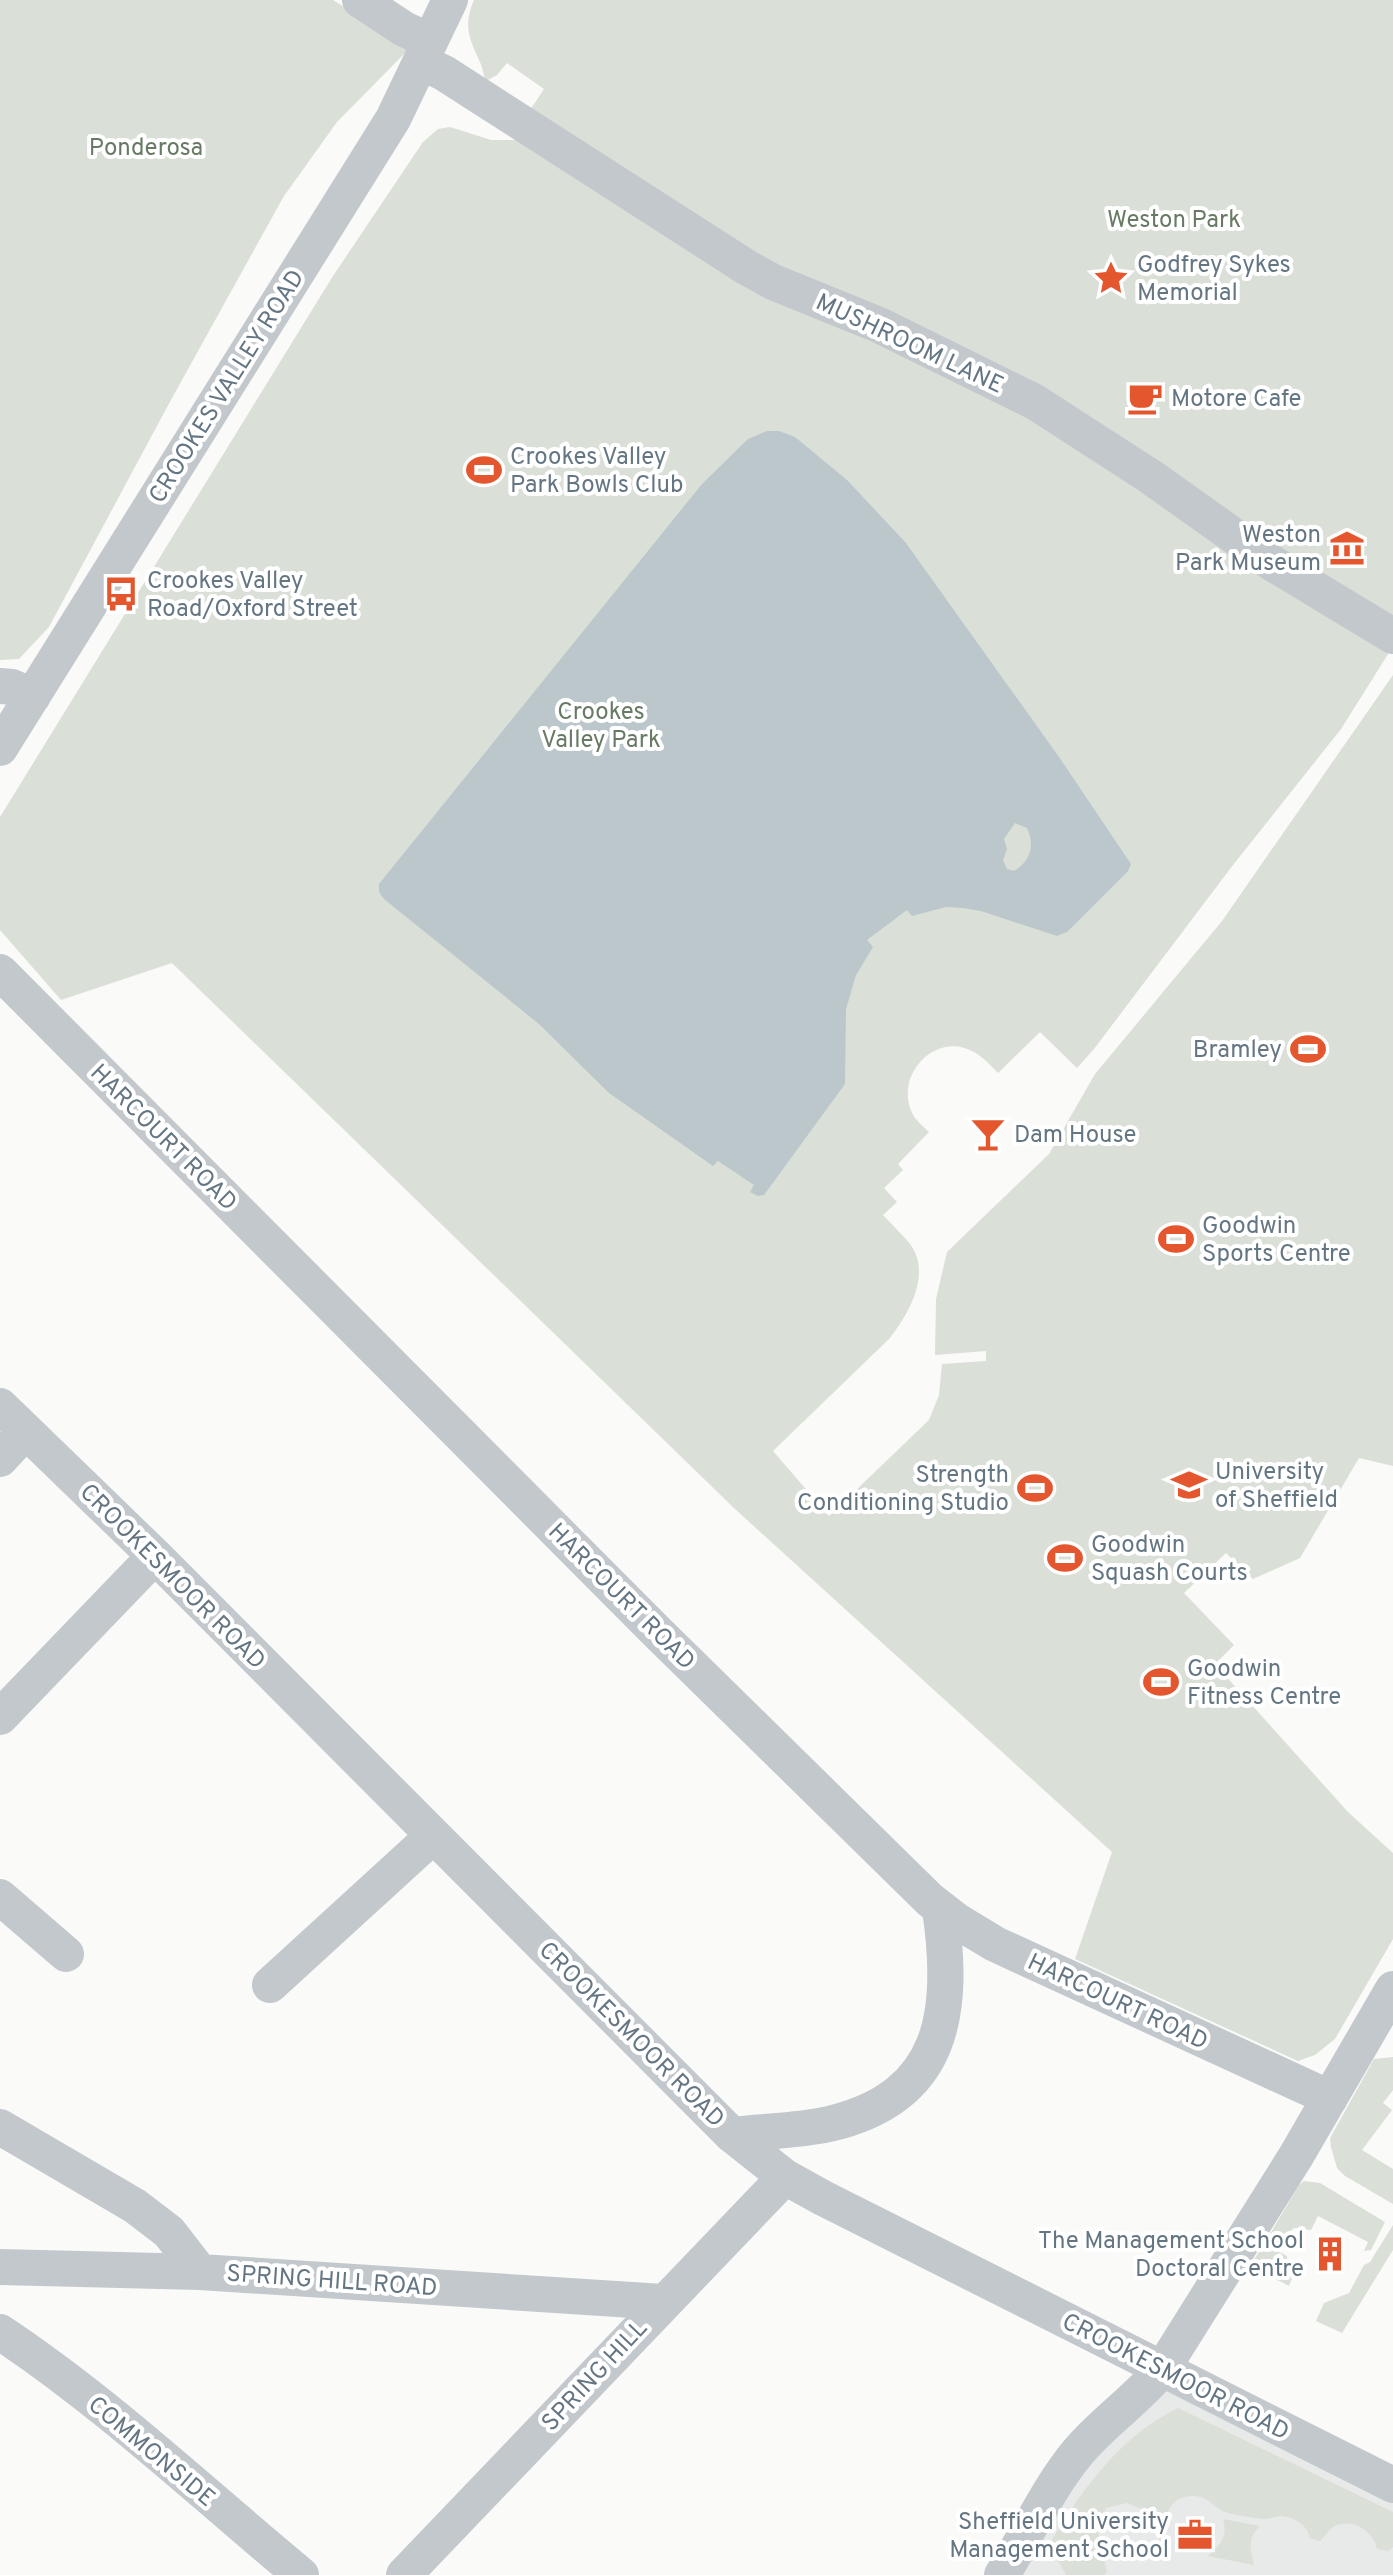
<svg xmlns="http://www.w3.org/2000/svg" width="1393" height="2575" viewBox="0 0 1393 2575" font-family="Overpass,sans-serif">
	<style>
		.built { fill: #e8e9e9 }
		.green { fill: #dadfd7 }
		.water { fill: #bbc7cb; fill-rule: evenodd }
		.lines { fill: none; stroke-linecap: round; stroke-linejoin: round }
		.minor { stroke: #c3c8cc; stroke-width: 36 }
		.labels { text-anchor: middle; stroke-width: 8; stroke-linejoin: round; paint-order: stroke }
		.park-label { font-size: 24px; fill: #687a64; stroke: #fff }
		.poi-label { font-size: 24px; fill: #657683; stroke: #fff; text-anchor: start }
		.street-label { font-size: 24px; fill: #657683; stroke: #fff }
	</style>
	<rect width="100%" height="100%" fill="#fafaf8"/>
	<path class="built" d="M1152,2383L1393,2485V2575H1002Z"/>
	<path class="green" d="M0,0H333L410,48L337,122L284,196L172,398L49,627L19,659L0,660Z
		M474,0H1393V628L1300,572L769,271L528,113L544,89L507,63L497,75L486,81C483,75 483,68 480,62C469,38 463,26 474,0Z
		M450,127L491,140H531L1049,426L1390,651L1341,729L1233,865L1094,1049L1077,1068L1040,1032L998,1073C991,1066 983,1057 974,1052C936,1030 894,1075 912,1113C915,1120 923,1126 929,1132L898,1164L903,1170L884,1188L897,1202L883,1215C892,1225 902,1234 910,1244C932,1274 909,1313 890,1338L773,1451L829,1516L929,1420L939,1395L942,1364L986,1361V1351L935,1355L936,1299L947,1252L1049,1154L1095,1074L1222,921L1393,675V1466L1359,1458L1300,1558L1253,1579L1226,1553L1184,1593L1234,1645L1215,1664L1348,1812L1393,1853V1939L1335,2039L1315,2055L1298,2061L1075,1959L1112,1852L735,1509L172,963L61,1000L0,930V817L333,276L423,142L438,129Z
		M1393,2057V2090L1383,2103L1392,2110L1362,2150L1393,2169V2204L1345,2176L1337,2168L1331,2147L1330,2138L1374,2059Z
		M1304,2181L1320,2183L1385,2222L1371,2250L1364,2251L1368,2242L1318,2216L1311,2230L1294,2228L1275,2243L1267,2239L1299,2185Z
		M1393,2225V2250L1342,2333L1316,2321L1324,2303L1349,2293L1364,2265L1370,2262Z
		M1264,2244L1287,2256V2265L1295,2270L1289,2286L1250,2266Z
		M1178,2408L1393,2512V2547L1389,2551L1377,2549C1373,2531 1353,2518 1335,2526C1329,2529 1324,2537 1320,2541L1310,2538C1308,2526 1296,2518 1283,2516C1277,2516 1271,2519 1264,2519C1256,2518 1228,2515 1221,2510C1212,2505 1207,2496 1194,2496C1168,2495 1161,2521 1166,2541L1160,2542L1153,2514L1127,2503L1106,2508L1097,2526L1107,2572L1104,2575H1066L1049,2545C1081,2491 1120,2436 1178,2408Z
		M1223,2519L1260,2526C1247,2538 1250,2549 1254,2565L1208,2556C1221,2544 1228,2537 1223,2519Z"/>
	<path class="water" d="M767,431H779L795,437L847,480L906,543L1059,757L1131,864L1128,871L1067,932L1057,936L981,911L963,908L946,907L912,916L907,910L867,940L873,947L856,975L846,1009L845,1084L764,1195L758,1196L750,1192L754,1185L718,1161L713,1166L609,1093L539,1024L384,899L379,892V884L702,484L748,439ZM1015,823L1027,828C1035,845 1031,861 1014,871L1007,869L1003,860L1007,849L1004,839Z"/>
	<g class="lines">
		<path class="minor" d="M360,0L404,29L430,41
			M421,62L444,73L746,267L773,282L879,325L1035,402L1151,477L1272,563L1393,636
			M0,686L12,687L33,696
			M0,748L393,119L450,0
			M0,972L655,1630L930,1900L957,1921L995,1944L1330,2098
			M0,1406L155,1556L732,2135L785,2177L823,2198L1393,2485
			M0,1459L26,1431
			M0,1717L155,1556
			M0,1897L66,1954
			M270,1985L433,1836
			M0,2127L135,2206L169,2232L200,2272
			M732,2135C764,2131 798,2131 829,2124C946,2097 955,2010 940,1909
			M0,2267L200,2272L663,2302
			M0,2332C107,2403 202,2493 301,2575
			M404,2575L785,2177
			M1002,2575C1027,2535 1048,2488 1078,2452C1104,2421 1138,2399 1163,2368L1296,2156L1393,1989"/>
	</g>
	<defs>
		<g id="sight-bare" transform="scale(2.76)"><path d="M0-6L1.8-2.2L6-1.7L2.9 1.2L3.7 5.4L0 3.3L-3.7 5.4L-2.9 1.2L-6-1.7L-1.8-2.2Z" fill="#e4572e" stroke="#fff" stroke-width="2.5" paint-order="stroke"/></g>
		<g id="cafe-bare" transform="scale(2.76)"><path d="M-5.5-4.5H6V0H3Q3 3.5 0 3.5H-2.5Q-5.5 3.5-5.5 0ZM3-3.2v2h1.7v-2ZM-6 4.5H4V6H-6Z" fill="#e4572e" stroke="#fff" stroke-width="2.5" paint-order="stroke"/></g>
		<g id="stadium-bare" transform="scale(2.76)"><path d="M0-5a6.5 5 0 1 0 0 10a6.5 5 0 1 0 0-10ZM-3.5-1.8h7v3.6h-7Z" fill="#e4572e" stroke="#fff" stroke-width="2.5" paint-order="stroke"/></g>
		<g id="museum-bare" transform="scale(2.76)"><path d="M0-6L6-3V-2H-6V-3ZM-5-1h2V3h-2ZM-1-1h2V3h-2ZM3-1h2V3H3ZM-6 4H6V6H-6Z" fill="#e4572e" stroke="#fff" stroke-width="2.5" paint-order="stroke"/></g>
		<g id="bus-bare" transform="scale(2.76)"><path d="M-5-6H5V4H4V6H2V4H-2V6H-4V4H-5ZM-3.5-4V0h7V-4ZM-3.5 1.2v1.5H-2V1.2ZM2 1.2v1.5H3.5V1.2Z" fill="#e4572e" stroke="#fff" stroke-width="2.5" paint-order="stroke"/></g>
		<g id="bar-bare" transform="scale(2.76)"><path d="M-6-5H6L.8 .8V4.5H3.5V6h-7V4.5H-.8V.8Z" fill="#e4572e" stroke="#fff" stroke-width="2.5" paint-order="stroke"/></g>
		<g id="university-bare" transform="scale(2.76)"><path d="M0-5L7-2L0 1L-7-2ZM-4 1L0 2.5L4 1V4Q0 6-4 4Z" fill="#e4572e" stroke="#fff" stroke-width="2.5" paint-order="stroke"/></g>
		<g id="building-bare" transform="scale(2.76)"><path d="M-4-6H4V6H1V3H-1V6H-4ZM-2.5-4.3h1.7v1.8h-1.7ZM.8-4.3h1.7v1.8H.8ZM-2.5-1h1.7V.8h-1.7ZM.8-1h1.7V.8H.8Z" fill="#e4572e" stroke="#fff" stroke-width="2.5" paint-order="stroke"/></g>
		<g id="office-bare" transform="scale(2.76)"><path d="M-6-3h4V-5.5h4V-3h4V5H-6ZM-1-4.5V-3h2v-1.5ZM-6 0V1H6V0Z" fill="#e4572e" stroke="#fff" stroke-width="2.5" paint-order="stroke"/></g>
	</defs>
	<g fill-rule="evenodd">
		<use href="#sight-bare" x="1111" y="278"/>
		<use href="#cafe-bare" x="1145" y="398"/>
		<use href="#stadium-bare" x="484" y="470"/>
		<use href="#museum-bare" x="1347" y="548"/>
		<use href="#bus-bare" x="121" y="594"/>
		<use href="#stadium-bare" x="1308" y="1049"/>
		<use href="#bar-bare" x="988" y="1134"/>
		<use href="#stadium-bare" x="1176" y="1239"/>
		<use href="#university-bare" x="1189" y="1485"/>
		<use href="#stadium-bare" x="1035" y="1488"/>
		<use href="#stadium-bare" x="1065" y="1558"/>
		<use href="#stadium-bare" x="1161" y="1682"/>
		<use href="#building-bare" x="1330" y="2254"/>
		<use href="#office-bare" x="1195" y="2535"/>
	</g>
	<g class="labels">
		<g class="park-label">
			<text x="146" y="155">Ponderosa</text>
			<text x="1174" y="227">Weston Park</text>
			<text x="601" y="719">Crookes<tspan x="601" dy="28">Valley Park</tspan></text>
		</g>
		<g class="poi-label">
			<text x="1137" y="272">Godfrey Sykes<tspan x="1137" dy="28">Memorial</tspan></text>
			<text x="1171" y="406">Motore Cafe</text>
			<text x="510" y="464">Crookes Valley<tspan x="510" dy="28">Park Bowls Club</tspan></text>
			<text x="1321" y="542" text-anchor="end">Weston<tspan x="1321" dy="28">Park Museum</tspan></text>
			<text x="147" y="588">Crookes Valley<tspan x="147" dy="28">Road/Oxford Street</tspan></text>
			<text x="1282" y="1057" text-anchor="end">Bramley</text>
			<text x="1014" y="1142">Dam House</text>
			<text x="1202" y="1233">Goodwin<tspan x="1202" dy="28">Sports Centre</tspan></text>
			<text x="1215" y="1479">University<tspan x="1215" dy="28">of Sheffield</tspan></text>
			<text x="1009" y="1482" text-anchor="end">Strength<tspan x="1009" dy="28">Conditioning Studio</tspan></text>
			<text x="1091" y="1552">Goodwin<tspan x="1091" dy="28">Squash Courts</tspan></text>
			<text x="1187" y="1676">Goodwin<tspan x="1187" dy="28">Fitness Centre</tspan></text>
			<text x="1304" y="2248" text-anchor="end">The Management School<tspan x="1304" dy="28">Doctoral Centre</tspan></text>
			<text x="1169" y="2529" text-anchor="end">Sheffield University<tspan x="1169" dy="28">Management School</tspan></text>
		</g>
		<g class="street-label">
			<text transform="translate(910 343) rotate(25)" y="8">MUSHROOM LANE</text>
			<text transform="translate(226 386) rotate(-58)" y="8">CROOKES VALLEY ROAD</text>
			<text transform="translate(164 1137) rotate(45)" y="8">HARCOURT ROAD</text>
			<text transform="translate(173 1576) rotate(45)" y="8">CROOKESMOOR ROAD</text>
			<text transform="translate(622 1596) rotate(45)" y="8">HARCOURT ROAD</text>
			<text transform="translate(1118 2001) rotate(25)" y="8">HARCOURT ROAD</text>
			<text transform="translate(632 2034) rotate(45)" y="8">CROOKESMOOR ROAD</text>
			<text transform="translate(332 2280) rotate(4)" y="8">SPRING HILL ROAD</text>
			<text transform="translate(594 2375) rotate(-47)" y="8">SPRING HILL</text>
			<text transform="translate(1176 2376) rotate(27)" y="8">CROOKESMOOR ROAD</text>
			<text transform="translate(152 2451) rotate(40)" y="8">COMMONSIDE</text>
		</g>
	</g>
</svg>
